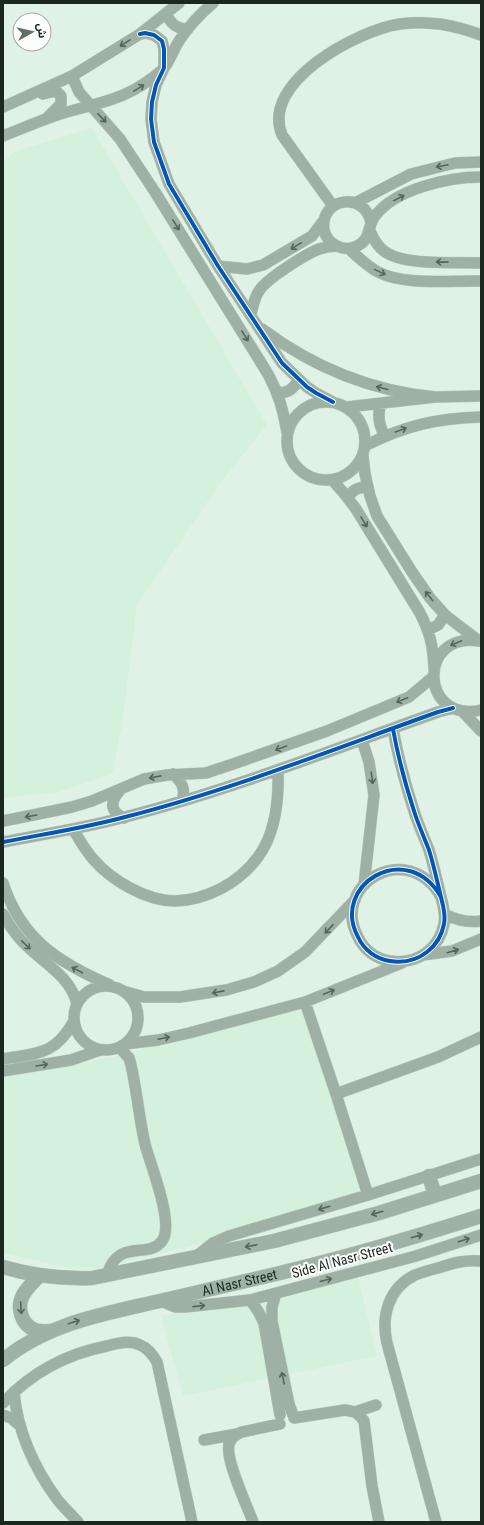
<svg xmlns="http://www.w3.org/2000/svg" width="484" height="1525" viewBox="0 0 484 1525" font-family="'Roboto Condensed','Noto Sans Arabic',sans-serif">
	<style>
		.built { fill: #d3f1dd }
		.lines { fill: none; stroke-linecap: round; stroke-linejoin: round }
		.minor-casing { stroke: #beccc3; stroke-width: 12 }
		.major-casing { stroke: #beccc3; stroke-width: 15 }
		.minor { stroke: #9fb1a5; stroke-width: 11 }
		.major { stroke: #9eb2a5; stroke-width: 14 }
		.cycleway-casing { stroke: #fdfdfd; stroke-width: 6 }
		.cycleway { stroke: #0057b8; stroke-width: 4 }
		.oneway { stroke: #56665b }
		.labels { text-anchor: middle; stroke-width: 4; stroke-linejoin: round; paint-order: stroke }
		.street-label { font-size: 14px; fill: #1b281f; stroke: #fdfdfd }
	</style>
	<rect width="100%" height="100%" fill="#e0f2e6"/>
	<path class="built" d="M92,128L267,425L221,482L137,605L122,725L112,774L58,792L3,798V162L16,151Z
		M301,1008L369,1201L101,1268L65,1267L3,1253V1078L112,1057Z
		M358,1277L377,1356L183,1396L161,1316Z"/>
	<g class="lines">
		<g class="minor-casing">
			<path id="minor" d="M166,13C170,23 176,29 188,29
				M140,34L145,33L154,35L162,41L164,49V68L156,85L152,102L151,119L154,142L169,184L218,266L282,363L307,387L316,393L333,402
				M72,76L79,92L120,139L155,192L268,374C279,394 283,410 287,432
				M43,94L56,91L61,96V104L48,117
				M3,107L72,76L140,34L179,3
				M3,136C21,129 39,121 57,115C99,102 127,101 162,70C169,64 173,50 179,41C188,27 200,14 213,3
				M355,203L411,174L455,163L481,162
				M333,206L282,135C260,82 358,30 400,24C429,20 454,25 481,35
				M371,223C365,190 319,198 324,230C327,244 344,253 357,246C371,240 367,226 375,216C395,189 449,177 481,177
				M370,231C373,238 377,246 384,251C403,266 456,262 481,263
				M349,249C358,257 367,266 378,272C405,286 450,280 481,281
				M218,266L247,269L263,265L312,236L324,220
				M251,314C253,307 254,298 259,291C266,279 306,254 319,249C325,247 331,246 337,246
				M262,329C313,367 371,391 435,397
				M278,393C288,393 294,389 298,380
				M287 441a39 39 0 1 1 78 0a39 39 0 1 1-78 0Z
				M381,404C377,415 379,426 385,436
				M347,407L435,397L481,396
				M365,446C403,426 438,418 481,417
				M363,456L365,474L370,496L377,516L412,572L430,598L445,615L479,641
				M332,480L343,492L356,509L420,613C430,633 433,645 434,668
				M348,498C352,490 359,486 368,488
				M428,630L438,625L445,615
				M479,641C417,631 420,724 481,710
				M463,712L481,731
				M393,729C398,757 405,783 414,811C418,824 424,837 429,850C434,866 437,881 441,897C443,906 446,914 444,924C442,935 436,945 427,952C417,960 404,963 390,961C376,959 364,950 358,937C330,885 407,838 441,897
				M362,740L369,762L374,795L364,885
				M173,774C182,782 186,789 182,801
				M121,789C111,800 108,810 124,818
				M3,821L43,813L72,807L92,801L144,779L167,775L206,773L236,763L327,731L409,697L433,677
				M73,829C79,839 85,850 93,859C111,880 146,901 175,901C207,900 239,883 258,857C276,833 279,800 278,770
				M3,842C44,834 85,828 125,817C231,790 334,749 438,712L453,708
				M3,883C21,939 59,963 110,985
				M3,914C10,927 19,939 29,948C47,965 71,978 77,1004
				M445,914C456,920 468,923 481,921
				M423,955L452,951L481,939
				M74 1018a32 32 0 1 1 64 0a32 32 0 1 1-64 0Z
				M123,991L144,997H180L226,990L254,982L278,971L305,952L355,900
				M305,1002L336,1094L368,1195
				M125,1044L158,1040L189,1033L305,1002L402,963
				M3,1059C38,1053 55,1055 74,1021
				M3,1071L71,1060L100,1050
				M336,1094L438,1057L481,1037
				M194,1258L213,1243L229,1236L368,1195L481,1159
				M107,1276C117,1237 148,1260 162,1241C175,1224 150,1164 145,1144C139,1118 137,1091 131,1065L129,1058L120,1048
				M276,1293L272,1307V1321L289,1404L293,1415
				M250,1300L258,1311L264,1323L280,1415
				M161,1301L175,1307H185L250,1300L416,1256L481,1235
				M14,1392C17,1430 34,1468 57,1499C63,1507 72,1515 78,1522
				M3,1403C31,1373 66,1354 107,1346C118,1343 129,1340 140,1345C148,1348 153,1355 157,1362L192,1522
				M355,1412L376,1405
				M3,1415L11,1418L18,1424
				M294,1418L345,1410L355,1412L360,1416L364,1421L372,1486L379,1522
				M204,1440L237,1434
				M253,1522C247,1505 225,1460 229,1444C231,1438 236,1434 242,1432L280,1424
				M436,1522L387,1343C381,1317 388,1288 415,1275C422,1272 430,1270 438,1268C453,1263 463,1260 480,1261"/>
		</g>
		<g class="major-casing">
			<g id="major">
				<path d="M429,1176L435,1195"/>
				<path d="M3,1267C33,1276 61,1279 92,1278L274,1241L379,1213L481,1181"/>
				<path d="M39,1276C33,1282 27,1288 23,1295C16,1308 22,1325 35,1330C40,1332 45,1331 51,1331"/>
				<path id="s1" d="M3,1360C48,1323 104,1314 160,1301C200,1292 240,1282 280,1273C348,1257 415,1237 481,1216"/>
			</g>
		</g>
		<use href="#minor" class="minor"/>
		<use href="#major" class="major"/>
		<g class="cycleway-casing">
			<path id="cycleway" d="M140,34L145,33L154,35L162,41L164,49V68L156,85L152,102L151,119L154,142L169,184L218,266L282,363L307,387L316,393L333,402
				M393,729C398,757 405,783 414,811C418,824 424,837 429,850C434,866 437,881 441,897C443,906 446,914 444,924C442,935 436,945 427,952C417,960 404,963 390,961C376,959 364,950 358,937C330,885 407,838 441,897
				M3,842C44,834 85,828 125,817C231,790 334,749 438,712L453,708"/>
		</g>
		<use href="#cycleway" class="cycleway"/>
	</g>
	<defs><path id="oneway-shaft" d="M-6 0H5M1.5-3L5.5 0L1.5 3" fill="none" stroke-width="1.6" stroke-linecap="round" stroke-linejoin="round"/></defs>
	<g class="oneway">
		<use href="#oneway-shaft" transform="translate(125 43) rotate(148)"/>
		<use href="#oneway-shaft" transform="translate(139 88) rotate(-32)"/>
		<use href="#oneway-shaft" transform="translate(102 118) rotate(47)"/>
		<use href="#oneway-shaft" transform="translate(442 166) rotate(168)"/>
		<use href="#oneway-shaft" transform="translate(399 198) rotate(-27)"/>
		<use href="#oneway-shaft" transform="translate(176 225) rotate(58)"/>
		<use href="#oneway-shaft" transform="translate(296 246) rotate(149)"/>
		<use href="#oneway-shaft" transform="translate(442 262) rotate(-179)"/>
		<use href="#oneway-shaft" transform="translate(380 272) rotate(26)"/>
		<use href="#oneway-shaft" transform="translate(245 336) rotate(58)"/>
		<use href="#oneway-shaft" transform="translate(382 388) rotate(-166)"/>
		<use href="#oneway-shaft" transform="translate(401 430) rotate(-20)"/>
		<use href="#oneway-shaft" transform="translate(364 522) rotate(59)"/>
		<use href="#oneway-shaft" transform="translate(429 596) rotate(-128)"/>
		<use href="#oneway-shaft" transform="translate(456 643) rotate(157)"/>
		<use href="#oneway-shaft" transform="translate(402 700) rotate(158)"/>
		<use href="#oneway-shaft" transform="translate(281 748) rotate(160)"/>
		<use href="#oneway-shaft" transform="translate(155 777) rotate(169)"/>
		<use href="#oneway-shaft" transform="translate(372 778) rotate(82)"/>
		<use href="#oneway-shaft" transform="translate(31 816) rotate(170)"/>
		<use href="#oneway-shaft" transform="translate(329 929) rotate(133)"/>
		<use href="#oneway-shaft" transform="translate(26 945) rotate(44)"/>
		<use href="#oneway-shaft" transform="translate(453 951) rotate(-16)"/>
		<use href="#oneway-shaft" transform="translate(77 970) rotate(-152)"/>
		<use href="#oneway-shaft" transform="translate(218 992) rotate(169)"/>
		<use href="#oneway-shaft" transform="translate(329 992) rotate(-22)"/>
		<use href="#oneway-shaft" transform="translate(164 1038) rotate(-12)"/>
		<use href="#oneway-shaft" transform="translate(42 1065) rotate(-9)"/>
		<use href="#oneway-shaft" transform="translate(324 1208) rotate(164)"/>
		<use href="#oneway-shaft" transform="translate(377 1213) rotate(164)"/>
		<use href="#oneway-shaft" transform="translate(417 1236) rotate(-16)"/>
		<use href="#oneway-shaft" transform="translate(464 1240) rotate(-17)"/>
		<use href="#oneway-shaft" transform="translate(251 1246) rotate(168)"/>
		<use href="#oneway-shaft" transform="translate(326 1280) rotate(-15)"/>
		<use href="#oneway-shaft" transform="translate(199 1306) rotate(-6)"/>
		<use href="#oneway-shaft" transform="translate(21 1308) rotate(87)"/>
		<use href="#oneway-shaft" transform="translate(74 1322) rotate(-18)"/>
		<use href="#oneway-shaft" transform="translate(283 1378) rotate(-102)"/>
	</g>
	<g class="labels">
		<g class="street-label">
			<text transform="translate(342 1260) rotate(-15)" y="5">Side Al Nasr Street</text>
			<text dy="5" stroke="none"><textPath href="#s1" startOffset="251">Al Nasr Street</textPath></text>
		</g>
	</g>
	<rect width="484" height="1525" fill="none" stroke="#1b281f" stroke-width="8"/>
	<g transform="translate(32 32) rotate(82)"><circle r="19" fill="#fdfdfd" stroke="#a3a8a4"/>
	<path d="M0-3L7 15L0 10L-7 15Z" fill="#606f65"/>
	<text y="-6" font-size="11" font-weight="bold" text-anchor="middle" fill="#1b281f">ش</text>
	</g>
</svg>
